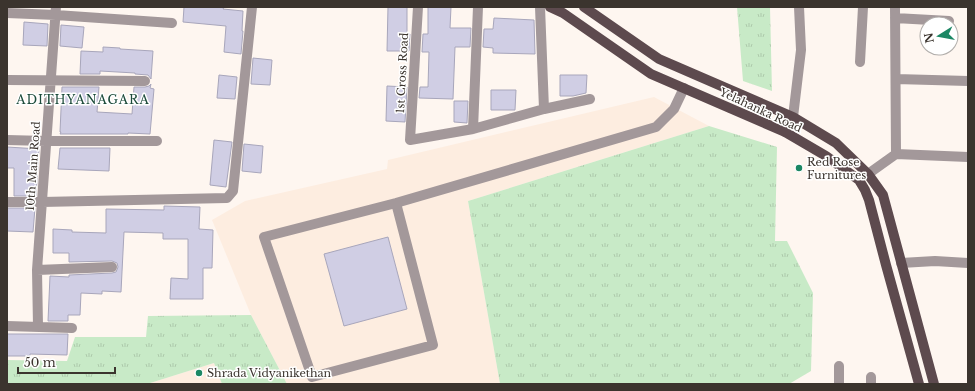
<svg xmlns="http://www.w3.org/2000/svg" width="975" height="391" viewBox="0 0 975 391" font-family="'Libre Baskerville',serif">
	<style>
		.built { fill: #fdede0 }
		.grass { fill: url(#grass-tufts) }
		.building { fill: #d0cee4; stroke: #a8a6bb }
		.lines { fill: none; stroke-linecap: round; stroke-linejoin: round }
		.minor { stroke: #a3989a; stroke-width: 10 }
		.major { stroke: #5d4a4e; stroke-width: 10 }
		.poi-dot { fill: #1b8764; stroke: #fff; stroke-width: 1.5 }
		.labels { text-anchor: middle; stroke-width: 3; stroke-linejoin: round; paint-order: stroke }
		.street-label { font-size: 11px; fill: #3b342e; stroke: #fff }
		.poi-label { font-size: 11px; fill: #3b342e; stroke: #fff; text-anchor: start }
		.neighbourhood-label { font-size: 12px; letter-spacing: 1px; fill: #1b4a39; stroke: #fff }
	</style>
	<defs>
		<pattern id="grass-tufts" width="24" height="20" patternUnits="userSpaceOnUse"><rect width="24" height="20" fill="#c8eac7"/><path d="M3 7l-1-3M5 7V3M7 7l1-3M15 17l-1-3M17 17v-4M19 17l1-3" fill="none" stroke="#adc9ab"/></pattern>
	</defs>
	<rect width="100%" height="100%" fill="#fef6f0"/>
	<path class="built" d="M654,97L709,126L468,201L500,384H287L251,315L212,220L245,201L387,169L388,160Z
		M214,363L222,384H147Z"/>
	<path class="grass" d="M737,7H770L772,91L743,81Z
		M709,126L777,147L775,241H787L813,293L811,371L789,384H500L468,201Z
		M251,315L287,384H222L214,363L147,384H7V360L67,361L75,337H146L148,316Z"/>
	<path class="building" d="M184,7H224L223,9L243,11L242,31H243L241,54L224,52L226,26L183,22Z
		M388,7H407V34H410L409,51H387Z
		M428,7H451L450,28H471L470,47H455L453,99L419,98L420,87H428L429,52H422L423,34H428Z
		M494,18L534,20L535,54L493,53V48L483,47L484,29H493Z
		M24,22L48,24L47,46L23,45Z
		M61,25L84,27L82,48L60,46Z
		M103,47L120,48V49L153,51L151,79L148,75L135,74V73L100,71V74H80L81,51L103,52Z
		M253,58L272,60L270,85L251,84Z
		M219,75L237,77L235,99L217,98Z
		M560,75H587L586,93L573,96H560Z
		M151,84L150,88L154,89L150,134L128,133V134H60L61,132H60L62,87H99L97,112L132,114L134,87H145L149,86Z
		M387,86L407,87L405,122L386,121Z
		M491,90H516L515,110H491Z
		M454,101H468L467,123L454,122Z
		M214,140L232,142L226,187L210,185Z
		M244,144L263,146L261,173L242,171Z
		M7,147L39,149L36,196H14V168H7Z
		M60,148H110L109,171L58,169Z
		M164,206L200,207L199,229L213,230L212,268H203V299H170L171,278L188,279V239H163V233L124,232L121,292L102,291V294L81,293L80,315H68V321H48L50,276L69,277V275L112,273L116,272L118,267L117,263L112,261L69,262V253H53V229L72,230V232L106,233V209L164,210Z
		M7,208H35L33,232L7,231Z
		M388,237L407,309L344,326L324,254Z
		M7,334H68L67,355L30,354V356H7Z"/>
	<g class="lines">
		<path class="minor" d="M418,7L410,140L473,129L544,109L590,99
			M540,7L544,109
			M7,13L56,15L172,23
			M895,18L949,21
			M860,62L863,7
			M896,79L968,81
			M7,80L145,81
			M473,129L478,7
			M785,132L793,117L798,75L801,50L799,7
			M7,140L46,141H157
			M896,154L968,157
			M868,174L896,154L895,7
			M7,202H42L227,198L233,191L252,7
			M396,203L433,345L312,377L264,237L396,203L656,127L674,109L684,88
			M901,263L935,261L968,263
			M37,270L112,267
			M7,326L72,328
			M38,326L37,270L56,7
			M839,366V384
			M871,377V384"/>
		<path class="major" d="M550,7L563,13L651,74L785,132L826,156L859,180L865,190L869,200L886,265L919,384
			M584,7L659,59L793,117L836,143L868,174L883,195L934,384"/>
	</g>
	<g class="poi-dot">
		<circle cx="799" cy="168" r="4"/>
		<circle cx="199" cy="373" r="4"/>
	</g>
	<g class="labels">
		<g class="street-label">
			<text transform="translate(402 73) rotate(-87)" y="4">1st Cross Road</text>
			<text transform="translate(761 110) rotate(25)" y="4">Yelahanka Road</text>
			<text transform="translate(33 166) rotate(-86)" y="4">10th Main Road</text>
		</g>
		<g class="poi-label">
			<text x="807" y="166">Red Rose<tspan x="807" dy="13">Furnitures</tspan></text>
			<text x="207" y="377">Shrada Vidyanikethan</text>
		</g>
		<g class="neighbourhood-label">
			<text x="83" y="104">ADITHYANAGARA</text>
		</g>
	</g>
	<rect width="975" height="391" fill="none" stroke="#3b342e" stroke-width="16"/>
	<g transform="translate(939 36) rotate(259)"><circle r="19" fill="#ffffff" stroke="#b1aeab"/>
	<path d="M0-3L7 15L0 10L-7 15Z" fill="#1b8764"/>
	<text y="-6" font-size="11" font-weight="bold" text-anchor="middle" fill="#3b342e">N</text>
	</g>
	<path d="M18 367v6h97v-6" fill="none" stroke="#3b342e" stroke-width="2"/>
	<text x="24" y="367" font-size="12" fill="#3b342e" stroke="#ffffff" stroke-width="3" paint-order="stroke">50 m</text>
</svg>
